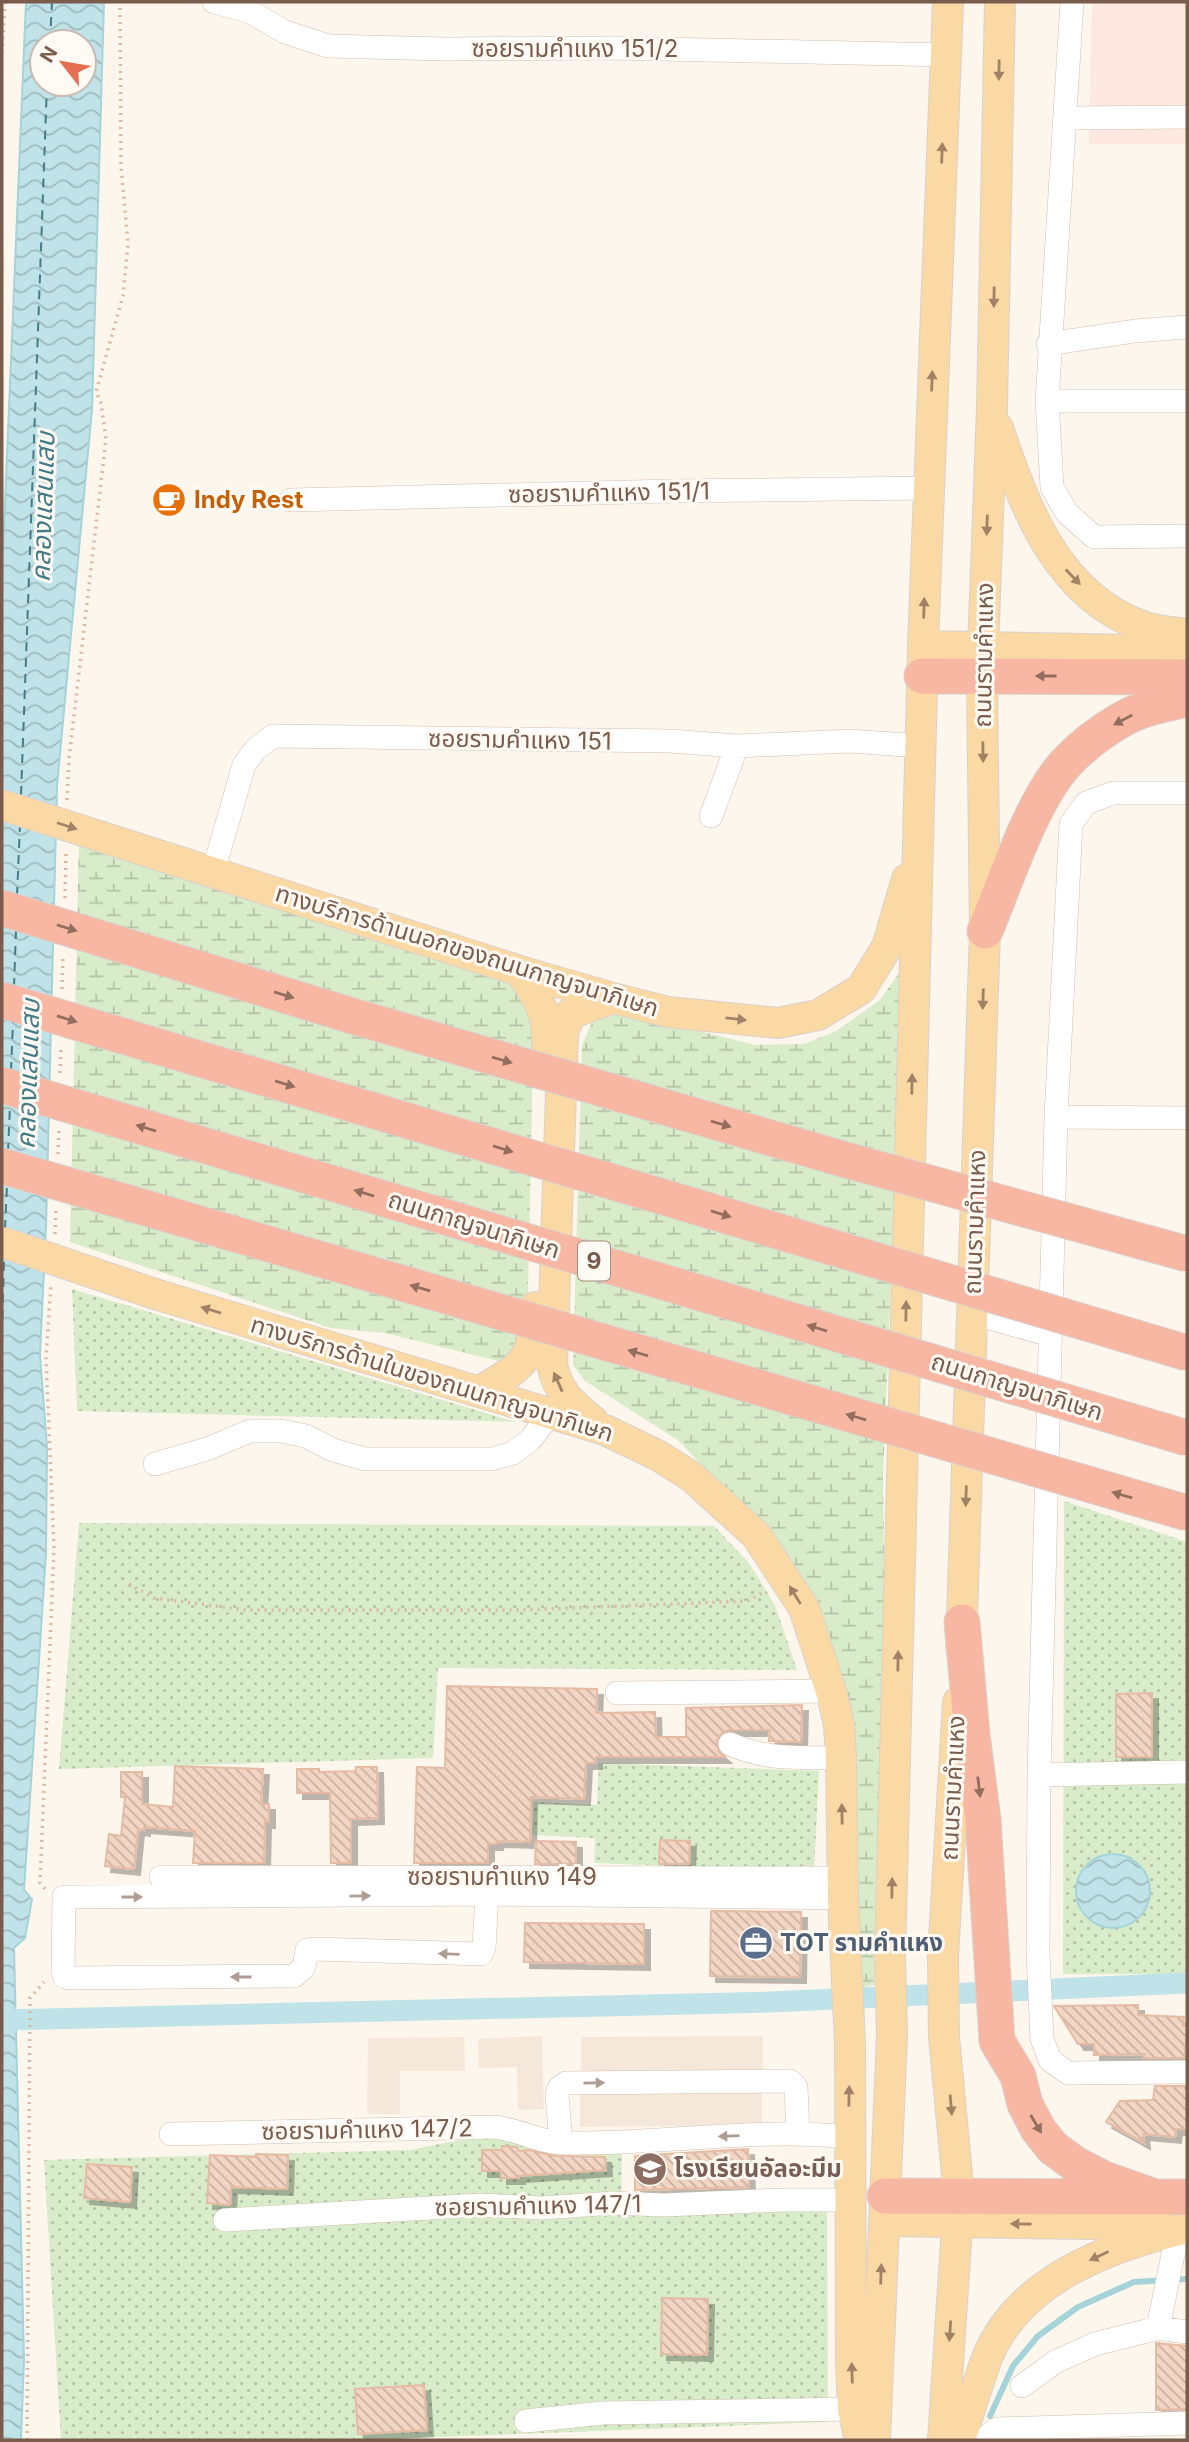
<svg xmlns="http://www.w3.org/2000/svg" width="1189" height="2442" viewBox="0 0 1189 2442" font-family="Inter,'Noto Sans Thai',sans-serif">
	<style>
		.residential { fill: #f5e8da }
		.commercial { fill: #fde8e0 }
		.grass { fill: url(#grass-dots) }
		.wetland { fill: url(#wetland-marsh) }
		.water { fill: url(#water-waves); stroke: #a5d3da; stroke-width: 2; fill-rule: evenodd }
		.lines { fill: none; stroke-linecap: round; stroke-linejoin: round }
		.stream { stroke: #a5d3da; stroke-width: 6 }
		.canal { stroke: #bfe3e8; stroke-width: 21 }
		.ferry { stroke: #437c86; stroke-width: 2; stroke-dasharray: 9 7; stroke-linecap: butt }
		.building { fill: url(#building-back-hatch); stroke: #e6bba3; stroke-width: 2; filter: url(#shadow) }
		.minor-casing { stroke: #d1beb0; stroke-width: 24 }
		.major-casing { stroke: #dad1cd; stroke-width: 32 }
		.highway-casing { stroke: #dad1cd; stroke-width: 37 }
		.path { stroke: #d9b8a5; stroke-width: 3.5; stroke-dasharray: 2 5; stroke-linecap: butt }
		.minor { stroke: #fff; stroke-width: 23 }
		.major { stroke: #fbd9a5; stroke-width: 30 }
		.highway { stroke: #f7b7a3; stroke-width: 35 }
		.major-bridge-casing { stroke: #dad1cd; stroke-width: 32; stroke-linecap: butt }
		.highway-bridge-casing { stroke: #dad1cd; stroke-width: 37; stroke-linecap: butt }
		.major-bridge { stroke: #fbd9a5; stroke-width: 30 }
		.highway-bridge { stroke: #f7b7a3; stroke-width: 35 }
		.oneway { fill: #a18267 }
		.oneway2 { fill: #936e5e }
		.oneway3 { fill: #af9d94 }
		.labels { text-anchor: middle; stroke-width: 6; stroke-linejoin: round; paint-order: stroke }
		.shield { fill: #fffaf3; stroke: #a28b7f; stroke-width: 2 }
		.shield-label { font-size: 23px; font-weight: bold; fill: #7a5c4d }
		.street-label { font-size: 24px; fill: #7a5c4d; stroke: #fffaf3 }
		.food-label { font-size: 24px; font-weight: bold; fill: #c56008; stroke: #fffaf3; text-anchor: start }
		.service-label { font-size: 24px; font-weight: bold; fill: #4e5e75; stroke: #fffaf3; text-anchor: start }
		.education-label { font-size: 24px; font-weight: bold; fill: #785e54; stroke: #fffaf3; text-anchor: start }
		.water-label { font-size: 26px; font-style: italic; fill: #437c86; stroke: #fffaf3 }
	</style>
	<defs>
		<pattern id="grass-dots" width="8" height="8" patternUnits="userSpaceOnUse" patternTransform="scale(1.75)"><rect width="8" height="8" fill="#d8ecc9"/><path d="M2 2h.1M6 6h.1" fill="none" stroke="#b4c2a5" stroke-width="1.8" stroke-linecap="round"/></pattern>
		<pattern id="wetland-marsh" width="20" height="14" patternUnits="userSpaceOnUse" patternTransform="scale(1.75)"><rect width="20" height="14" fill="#d8ecc9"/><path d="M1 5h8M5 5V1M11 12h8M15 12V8" fill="none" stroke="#b4c2a5"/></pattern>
		<pattern id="water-waves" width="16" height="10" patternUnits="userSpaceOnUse" patternTransform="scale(1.75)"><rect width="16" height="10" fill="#bfe3e8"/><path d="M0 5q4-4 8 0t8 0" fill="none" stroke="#a0bbbe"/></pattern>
		<pattern id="building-back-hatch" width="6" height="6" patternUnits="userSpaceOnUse" patternTransform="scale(1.75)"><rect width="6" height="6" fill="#f3d5c3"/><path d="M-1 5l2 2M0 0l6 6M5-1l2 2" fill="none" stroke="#cab0a1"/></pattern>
		<filter id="shadow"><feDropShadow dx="6" dy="6" stdDeviation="0" flood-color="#0004"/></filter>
	</defs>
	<rect width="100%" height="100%" fill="#fdf6ec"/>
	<path class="residential" d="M542,2036L544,2109L518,2110L517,2067L479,2068L478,2039Z
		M763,2036V2070L581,2072V2037Z
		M464,2037L465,2071H400V2114H367L368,2038Z
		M762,2090V2125L580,2127V2091Z"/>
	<path class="commercial" d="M1092,2H1187V144H1089Z"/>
	<path class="grass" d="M72,1289L516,1422L77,1411Z
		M1064,1501L1187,1542V1974H1063Z
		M79,1523L714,1526L749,1563L775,1605L797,1670L438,1668L433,1758L59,1769Z
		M599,1763L819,1771L814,1871L594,1863L595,1838L532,1835L534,1802L597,1805Z
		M495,2133L622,2152L621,2209L827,2205L828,2422L363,2440H61L44,2160L410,2150Z"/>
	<path class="wetland" d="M79,838L516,981L534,1012L527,1336L517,1354L498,1361L385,1333L331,1328L70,1242Z
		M904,966L883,1474L886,1739L878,1984L860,1988L856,1764L837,1658L798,1577L762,1530L679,1441L585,1381L573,1365L582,1045L592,1022L623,1012L755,1045L804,1044L836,1031L880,1000Z"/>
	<path class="water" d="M26,2H104L92,409L57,786L46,1225L40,1355L47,1447L46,1553L24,1890L32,1899L25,1938L14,1948L24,2360L21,2440H2V575ZM42,42H84V84H42Z
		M1076 1891a37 37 0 1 1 74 0a37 37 0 1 1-74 0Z"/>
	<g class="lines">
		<path class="stream" d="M990,2416L1013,2366L1038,2336L1078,2307L1134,2282L1187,2279"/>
		<path class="canal" d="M3,2020L770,2002L1187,1983"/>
		<path class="ferry" d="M50,42L52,2
			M21,795L47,84
			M17,896L20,825
			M14,987L16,930
			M11,1071L13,1021
			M8,1152L10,1105
			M5,1229L7,1185
			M2,1335L4,1259"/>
	</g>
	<path class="building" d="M447,1686L597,1689L596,1713L655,1712L656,1737H686V1708L802,1705L801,1742L769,1741L770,1730H729L722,1733L717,1740L719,1752L725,1757H596V1763H586L584,1799L531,1797L530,1842L497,1841V1844H488V1863H414L417,1767L445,1768Z
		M1152,1693V1757H1116V1694Z
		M175,1766L263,1769L261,1804H269V1822H265L264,1863H193L195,1831L144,1827V1830L138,1829L134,1869L105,1866L109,1834L121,1836L125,1797H121V1772H142V1804L173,1807Z
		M356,1767H377L378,1818L351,1819V1863H331L330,1793H297V1769H319V1772L356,1771Z
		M660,1840L690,1841L689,1864H659Z
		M536,1841L576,1842V1864H535Z
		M711,1911L801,1912L800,1977L710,1976Z
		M525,1923L644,1924V1964L524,1962Z
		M1138,2005V2015L1184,2017L1183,2026H1187L1185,2058H1144L1145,2054L1094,2055V2044H1078L1054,2006Z
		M1155,2086H1187V2129H1176L1175,2137L1143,2134L1144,2143L1106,2122L1120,2101L1153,2100Z
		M502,2146L517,2147L519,2151L529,2150L555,2156L605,2157L606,2170L519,2176V2178H501V2171H482V2150H502Z
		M748,2149L749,2187L635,2190V2156Z
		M256,2154L288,2155L287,2189L231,2187L230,2205L207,2203L210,2155L256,2157Z
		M87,2164L132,2167L130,2202L84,2198Z
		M662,2298L708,2299L707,2355L661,2354Z
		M1156,2343L1187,2346V2409L1156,2410Z
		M424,2385L427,2430L358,2434L355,2389Z"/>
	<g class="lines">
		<g class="minor-casing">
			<path id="minor" d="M214,2L249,11L285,32L328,46L446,49L614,48L946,55
				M1072,2L1047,401L1052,487L1067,513L1094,537L1187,536
				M1067,118L1187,117
				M1048,344L1135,331L1187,327
				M1047,401H1187
				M291,500L673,491L928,488
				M1187,793H1113L1086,803L1071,824L1056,1117L1039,1775L1038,1953L1042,2039L1050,2060L1068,2073L1187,2072
				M711,816L737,746
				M213,872L244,765L256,749L273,736L670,741L737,746L850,741L920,746
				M1056,1117L1187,1118
				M972,1313L1050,1335
				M155,1464L207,1449L250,1431H281L306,1436L333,1450L365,1459H492L513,1453L530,1440L552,1412
				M617,1693L831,1691
				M730,1744C768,1761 801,1757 841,1758
				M1039,1775L1187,1772
				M161,1877L843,1878
				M487,1894L484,1948L481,1954L313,1949L307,1950L304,1967L294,1976L70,1978L65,1977L63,1971L64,1897L487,1894L843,1898
				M171,2134L496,2127C519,2130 541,2143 564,2143C659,2145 754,2127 849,2137
				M561,2143L557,2095L559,2088L566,2083L790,2081L796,2087L798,2133
				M225,2220L480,2205L542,2208L613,2203L664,2205L783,2200H850
				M1158,2328L1174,2250V2231
				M1022,2386L1055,2362L1095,2344L1158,2328L1187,2332
				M526,2421L603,2413L853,2409
				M987,2440L989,2435L997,2429L1187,2423"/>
		</g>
		<g class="major-casing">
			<path id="major" d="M998,428C1025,508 1057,597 1145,627C1158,631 1174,632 1187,634
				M923,646L1187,651
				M177,861L520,971L613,998L668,1012L778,1023L818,1015L861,989L887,947L907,879
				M520,971C543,1005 549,1016 547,1058
				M155,1294L605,1430L659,1456L692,1477L756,1535L804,1608L831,1691L839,1724L841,1758L843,1898L850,2043L851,2362L853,2409L860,2440
				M480,1391C526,1364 533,1361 535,1307
				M593,1421C571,1403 558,1393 552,1364L563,1033L570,1014L613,998
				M961,1646L985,931L982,676L992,407L1000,2
				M884,2221L1162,2225
				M875,2440L892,2035L890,1957L923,646L948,2
				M943,2440L959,2196L944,2037L943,1956L958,1702
				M960,2440C969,2413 977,2385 987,2358C1019,2279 1110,2246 1187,2228"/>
		</g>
		<g class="highway-casing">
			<path id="highway" d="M922,676L1187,677
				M985,931C1005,883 1032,800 1066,763C1082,746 1102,731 1121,720C1141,708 1165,704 1187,699
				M2,1166L40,1177
				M962,1622L972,1734L983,1819L997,2041L1018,2076L1025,2104L1038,2129L1052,2147L1075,2164L1104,2179L1155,2197
				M885,2196L1187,2197"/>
		</g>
		<path class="path" d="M2,53L5,2
			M67,800L69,759L106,439L101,403L96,392L123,296L128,244L121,166L120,2
			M65,898L66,850
			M62,989L63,955
			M60,1073L61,1046
			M58,1154L59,1130
			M55,1234L56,1210
			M129,1584L154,1598L246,1610H520L747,1601L764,1592
			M45,1889L40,1883L54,1549L46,1358L51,1284
			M27,2440L30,1998L44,1982"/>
		<use href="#minor" class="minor"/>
		<use href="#major" class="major"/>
		<use href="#highway" class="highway"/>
		<g class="major-bridge-casing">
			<path id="major-bridge" d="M2,805L177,861
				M2,1242L155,1294"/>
		</g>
		<g class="highway-bridge-casing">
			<path id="highway-bridge" d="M2,908L349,1015L846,1160L1187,1254
				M2,1000L1187,1353
				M2,1085L1187,1438
				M40,1177L1187,1513"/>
		</g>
		<use href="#major-bridge" class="major-bridge"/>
		<use href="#highway-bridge" class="highway-bridge"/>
	</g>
	<defs><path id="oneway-solid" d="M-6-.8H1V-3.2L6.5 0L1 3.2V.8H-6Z" transform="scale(1.75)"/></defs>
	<g class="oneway">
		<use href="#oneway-solid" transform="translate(999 70) rotate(91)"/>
		<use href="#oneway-solid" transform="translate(942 153) rotate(-88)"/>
		<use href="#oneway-solid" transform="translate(994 297) rotate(91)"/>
		<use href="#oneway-solid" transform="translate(932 381) rotate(-88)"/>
		<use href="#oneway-solid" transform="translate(987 525) rotate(92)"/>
		<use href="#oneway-solid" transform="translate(1073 577) rotate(46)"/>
		<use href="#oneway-solid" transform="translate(924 608) rotate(-88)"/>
		<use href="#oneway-solid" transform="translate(983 752) rotate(89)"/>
		<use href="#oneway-solid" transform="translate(67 826) rotate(18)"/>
		<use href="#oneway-solid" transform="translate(983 999) rotate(92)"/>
		<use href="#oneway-solid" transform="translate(736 1019) rotate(6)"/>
		<use href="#oneway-solid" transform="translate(912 1084) rotate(-89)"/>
		<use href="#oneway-solid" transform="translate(211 1310) rotate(-163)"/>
		<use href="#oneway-solid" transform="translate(906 1311) rotate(-89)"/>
		<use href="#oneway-solid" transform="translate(558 1382) rotate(-114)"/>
		<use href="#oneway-solid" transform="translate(966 1496) rotate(92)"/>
		<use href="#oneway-solid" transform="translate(795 1595) rotate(-122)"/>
		<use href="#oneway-solid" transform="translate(898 1661) rotate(-89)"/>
		<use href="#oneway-solid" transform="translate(842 1814) rotate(-91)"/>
		<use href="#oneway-solid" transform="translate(892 1888) rotate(-89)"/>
		<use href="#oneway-solid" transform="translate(849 2096) rotate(-89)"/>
		<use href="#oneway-solid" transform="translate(951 2105) rotate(85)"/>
		<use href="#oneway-solid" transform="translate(1021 2224) rotate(-179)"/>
		<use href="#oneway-solid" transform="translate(1099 2256) rotate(155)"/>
		<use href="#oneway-solid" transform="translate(881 2274) rotate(-88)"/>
		<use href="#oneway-solid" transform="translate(950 2331) rotate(94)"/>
		<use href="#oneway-solid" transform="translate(852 2373) rotate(-92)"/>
	</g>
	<g class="oneway2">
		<use href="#oneway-solid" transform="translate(1046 676) rotate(180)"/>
		<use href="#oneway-solid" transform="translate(1123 720) rotate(152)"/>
		<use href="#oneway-solid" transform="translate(67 928) rotate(17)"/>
		<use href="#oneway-solid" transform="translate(284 995) rotate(17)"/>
		<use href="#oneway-solid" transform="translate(67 1019) rotate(17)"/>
		<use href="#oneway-solid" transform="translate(502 1060) rotate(16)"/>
		<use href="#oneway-solid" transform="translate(285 1084) rotate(17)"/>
		<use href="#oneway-solid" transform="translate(721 1124) rotate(16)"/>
		<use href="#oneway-solid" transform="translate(146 1128) rotate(-163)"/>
		<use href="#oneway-solid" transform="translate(503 1149) rotate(17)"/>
		<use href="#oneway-solid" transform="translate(364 1193) rotate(-163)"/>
		<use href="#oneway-solid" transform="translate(721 1214) rotate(17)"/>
		<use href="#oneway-solid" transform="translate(420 1288) rotate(-164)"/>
		<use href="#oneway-solid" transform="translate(817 1328) rotate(-163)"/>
		<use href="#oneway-solid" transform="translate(638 1353) rotate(-164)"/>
		<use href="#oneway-solid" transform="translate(856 1417) rotate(-164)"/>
		<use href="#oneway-solid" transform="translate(1122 1495) rotate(-164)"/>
		<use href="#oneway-solid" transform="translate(979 1787) rotate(83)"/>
		<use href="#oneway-solid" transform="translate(1036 2124) rotate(59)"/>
	</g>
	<g class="oneway3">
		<use href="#oneway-solid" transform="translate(360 1896) rotate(-1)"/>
		<use href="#oneway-solid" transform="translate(132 1897)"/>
		<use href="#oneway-solid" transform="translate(449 1954) rotate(-178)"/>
		<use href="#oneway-solid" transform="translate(241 1977) rotate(180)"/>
		<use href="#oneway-solid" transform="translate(594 2083) rotate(-1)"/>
		<use href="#oneway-solid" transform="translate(729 2136) rotate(178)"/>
	</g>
	<defs>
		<g id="cafe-disc" transform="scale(1.75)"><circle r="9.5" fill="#e8710a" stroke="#fffaf3"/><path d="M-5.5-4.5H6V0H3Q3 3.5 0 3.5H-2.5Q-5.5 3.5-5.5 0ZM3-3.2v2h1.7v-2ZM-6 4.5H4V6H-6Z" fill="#fff"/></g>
		<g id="office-disc" transform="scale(1.75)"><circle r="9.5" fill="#5c6f8a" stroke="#fffaf3"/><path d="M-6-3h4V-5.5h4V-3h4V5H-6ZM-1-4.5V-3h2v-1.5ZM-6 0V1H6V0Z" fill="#fff"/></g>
		<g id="school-disc" transform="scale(1.75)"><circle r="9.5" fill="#8d6e63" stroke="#fffaf3"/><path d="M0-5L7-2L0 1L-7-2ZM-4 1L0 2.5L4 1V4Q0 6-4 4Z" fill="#fff"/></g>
	</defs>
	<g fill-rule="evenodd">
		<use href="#cafe-disc" x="169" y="500"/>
		<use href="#office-disc" x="756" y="1943"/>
		<use href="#school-disc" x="650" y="2169"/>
	</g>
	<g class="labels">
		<rect class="shield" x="578" y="1241.5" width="32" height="39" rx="5"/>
		<g class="shield-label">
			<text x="594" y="1269">9</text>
		</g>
		<g class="street-label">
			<text x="575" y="57">ซอยรามคำแหง 151/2</text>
			<text transform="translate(609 493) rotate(-1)" y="8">ซอยรามคำแหง 151/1</text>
			<text transform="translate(984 655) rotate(-89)" y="8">ถนนรามคำแหง</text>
			<text transform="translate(520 740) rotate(1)" y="8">ซอยรามคำแหง 151</text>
			<text transform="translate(467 951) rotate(17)" y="8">ทางบริการด้านนอกของถนนกาญจนาภิเษก</text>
			<text transform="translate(975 1222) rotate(-88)" y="8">ถนนรามคำแหง</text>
			<text transform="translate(474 1225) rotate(17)" y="8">ถนนกาญจนาภิเษก</text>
			<text transform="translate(432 1379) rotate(17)" y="8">ทางบริการด้านในของถนนกาญจนาภิเษก</text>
			<text transform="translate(1017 1387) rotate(17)" y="8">ถนนกาญจนาภิเษก</text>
			<text transform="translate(953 1788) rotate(-87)" y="8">ถนนรามคำแหง</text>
			<text x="502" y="1885">ซอยรามคำแหง 149</text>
			<text transform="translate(367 2130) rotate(-1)" y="8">ซอยรามคำแหง 147/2</text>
			<text transform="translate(538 2206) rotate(-1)" y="8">ซอยรามคำแหง 147/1</text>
		</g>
		<g class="food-label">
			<text x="194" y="508">Indy Rest</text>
		</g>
		<g class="service-label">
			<text x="780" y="1951">TOT รามคำแหง</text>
		</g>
		<g class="education-label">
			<text x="674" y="2177">โรงเรียนอัลอะมีม</text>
		</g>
		<g class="water-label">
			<text transform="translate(43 507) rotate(-88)" y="9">คลองแสนแสบ</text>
			<text transform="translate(28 1074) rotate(-88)" y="9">คลองแสนแสบ</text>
		</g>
	</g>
	<rect width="1189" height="2442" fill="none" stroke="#7a5c4d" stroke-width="7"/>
	<g transform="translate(63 63) rotate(301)"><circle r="33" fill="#fffaf3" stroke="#cabbb1" stroke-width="2"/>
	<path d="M0-5L12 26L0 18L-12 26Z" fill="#e76f51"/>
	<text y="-10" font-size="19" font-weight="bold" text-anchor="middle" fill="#7a5c4d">N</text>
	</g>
</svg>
